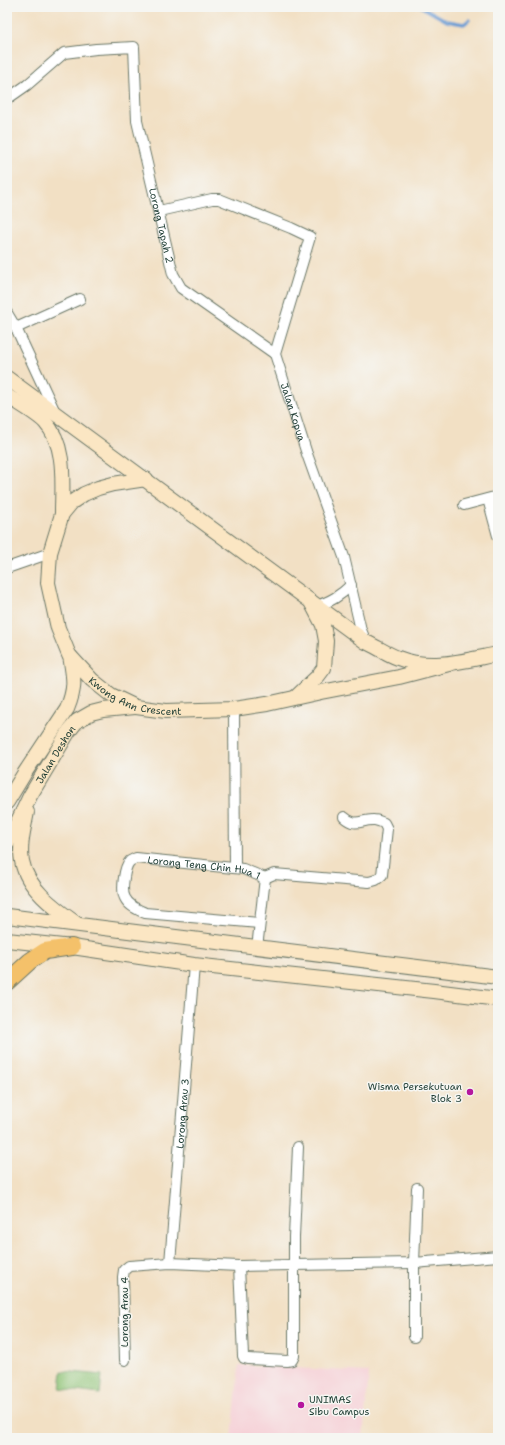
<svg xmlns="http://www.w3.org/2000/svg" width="505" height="1445" viewBox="0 0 505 1445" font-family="'Shantell Sans',sans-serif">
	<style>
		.built { fill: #f6cfd6 }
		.green { fill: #8ec374; stroke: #568054 }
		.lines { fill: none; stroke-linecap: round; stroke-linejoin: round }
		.stream { stroke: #699cd4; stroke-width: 3.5 }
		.street-casing { stroke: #697666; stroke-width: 12 }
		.secondary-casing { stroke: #697666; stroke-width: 16 }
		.primary-casing { stroke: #697666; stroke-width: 18 }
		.street { stroke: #fff; stroke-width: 10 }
		.secondary { stroke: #fbe6c3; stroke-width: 14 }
		.primary { stroke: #f4c16a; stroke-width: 16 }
		.poi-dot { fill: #b5179e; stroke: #f6f6f2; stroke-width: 1.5 }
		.labels { text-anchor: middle; stroke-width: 3; stroke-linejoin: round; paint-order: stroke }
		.street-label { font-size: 10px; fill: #1f3d34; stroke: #f6f6f2 }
		.poi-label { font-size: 10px; fill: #1f3d34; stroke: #f6f6f2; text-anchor: end }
	</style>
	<rect width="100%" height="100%" fill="#f6f6f2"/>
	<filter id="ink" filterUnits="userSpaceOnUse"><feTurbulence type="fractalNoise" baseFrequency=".025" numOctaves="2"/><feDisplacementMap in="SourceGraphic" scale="8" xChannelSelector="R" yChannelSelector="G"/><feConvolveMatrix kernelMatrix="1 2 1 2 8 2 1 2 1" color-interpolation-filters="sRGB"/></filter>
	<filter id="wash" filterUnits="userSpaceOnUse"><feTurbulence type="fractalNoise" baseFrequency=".012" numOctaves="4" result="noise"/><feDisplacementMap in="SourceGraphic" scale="16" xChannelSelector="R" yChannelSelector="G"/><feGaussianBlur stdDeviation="0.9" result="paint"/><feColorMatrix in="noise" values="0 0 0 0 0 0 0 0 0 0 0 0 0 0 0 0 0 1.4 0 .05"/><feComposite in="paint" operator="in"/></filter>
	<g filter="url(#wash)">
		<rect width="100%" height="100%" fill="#f2e0c4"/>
		<path class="built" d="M239,1365L369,1372L363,1438H232Z"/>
		<path class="green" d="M62,1371L102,1375L100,1394L60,1389Z"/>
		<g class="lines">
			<path class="stream" d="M422,7L447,21L464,24L469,20"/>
		</g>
	</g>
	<g filter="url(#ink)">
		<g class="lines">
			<g class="street-casing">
				<g id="street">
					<path id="s1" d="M7,99L27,85L64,53L96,49L134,47L137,121L173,274L181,288L275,354"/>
					<path id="s2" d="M159,211L212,199H219L291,228L310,237L275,354L307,454L344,557L361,630L366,642"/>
					<path d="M7,313L16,328L55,412"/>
					<path d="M16,328L80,299"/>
					<path d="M488,499L498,536"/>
					<path d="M464,505L498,496"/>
					<path d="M7,568L50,553"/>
					<path d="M317,606C331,601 340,596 351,585"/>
					<path d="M234,709L235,868"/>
					<path d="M265,878L274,874L369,882L376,880L382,875L387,829L384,823C381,822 377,820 374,820C362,819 356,828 344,817"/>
					<path id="s3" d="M259,923L145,913C137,909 129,906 125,898C121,891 124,867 130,861C132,860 134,859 136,858L243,869L265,878"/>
					<path d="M257,948L265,878"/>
					<path id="s4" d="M170,1263L194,965"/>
					<path d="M239,1266L243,1356L244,1358L248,1359L287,1361L292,1360L294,1356V1237L298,1147"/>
					<path d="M414,1337V1263L417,1188"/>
					<path d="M125,1360L123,1277L124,1270L129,1266L170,1263L239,1266L414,1263L498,1256"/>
				</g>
			</g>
			<g class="secondary-casing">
				<g id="secondary">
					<path d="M7,378L366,642C377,647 387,654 398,658C431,671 466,660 498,654"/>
					<path d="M7,396C17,402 37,414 45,422C67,446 62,484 62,514"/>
					<path id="s5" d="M146,479L113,484L98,488L84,494L72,502L62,514L50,553L48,583L58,628L69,655L92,680L111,695L136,707L166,711L234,709L267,704L321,692L399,677L449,664"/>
					<path d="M296,697L318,676L324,668L326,641L323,625L312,604"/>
					<path d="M7,802L24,774L67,709C76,687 74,679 70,656"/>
					<path d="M27,812C24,828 19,845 22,861C27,889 56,909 77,924"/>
					<path id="s6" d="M7,844L30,796L69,731L77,721L91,713L103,710L135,707"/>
					<path d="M7,916L498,977"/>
					<path d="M7,940L72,947L194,965L434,991L498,999"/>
				</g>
			</g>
			<g class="primary-casing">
				<path id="primary" d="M7,982L30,961L45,951L72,947"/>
			</g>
			<use href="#street" class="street"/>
			<use href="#secondary" class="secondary"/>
			<use href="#primary" class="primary"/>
		</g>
	</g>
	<g class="poi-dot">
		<circle cx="470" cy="1092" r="4"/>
		<circle cx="301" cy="1405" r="4"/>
	</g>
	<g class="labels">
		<g class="street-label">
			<text dy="4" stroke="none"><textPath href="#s1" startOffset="325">Lorong Tapah 2</textPath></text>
			<text dy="4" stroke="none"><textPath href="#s2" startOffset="343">Jalan Kopua</textPath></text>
			<text dy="4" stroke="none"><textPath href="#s5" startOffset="322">Kwong Ann Crescent</textPath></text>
			<text dy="4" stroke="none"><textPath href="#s6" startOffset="102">Jalan Deshon</textPath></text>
			<text dy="4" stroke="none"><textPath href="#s3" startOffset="254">Lorong Teng Chin Hua 1</textPath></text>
			<text dy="4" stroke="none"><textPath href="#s4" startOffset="150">Lorong Arau 3</textPath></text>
			<text transform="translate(124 1312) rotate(-90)" y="4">Lorong Arau 4</text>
		</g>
		<g class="poi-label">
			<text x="462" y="1090">Wisma Persekutuan<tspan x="462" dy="12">Blok 3</tspan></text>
			<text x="309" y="1403" text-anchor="start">UNIMAS<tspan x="309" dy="12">Sibu Campus</tspan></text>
		</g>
	</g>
	<rect width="505" height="1445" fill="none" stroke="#f6f6f2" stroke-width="24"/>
</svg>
